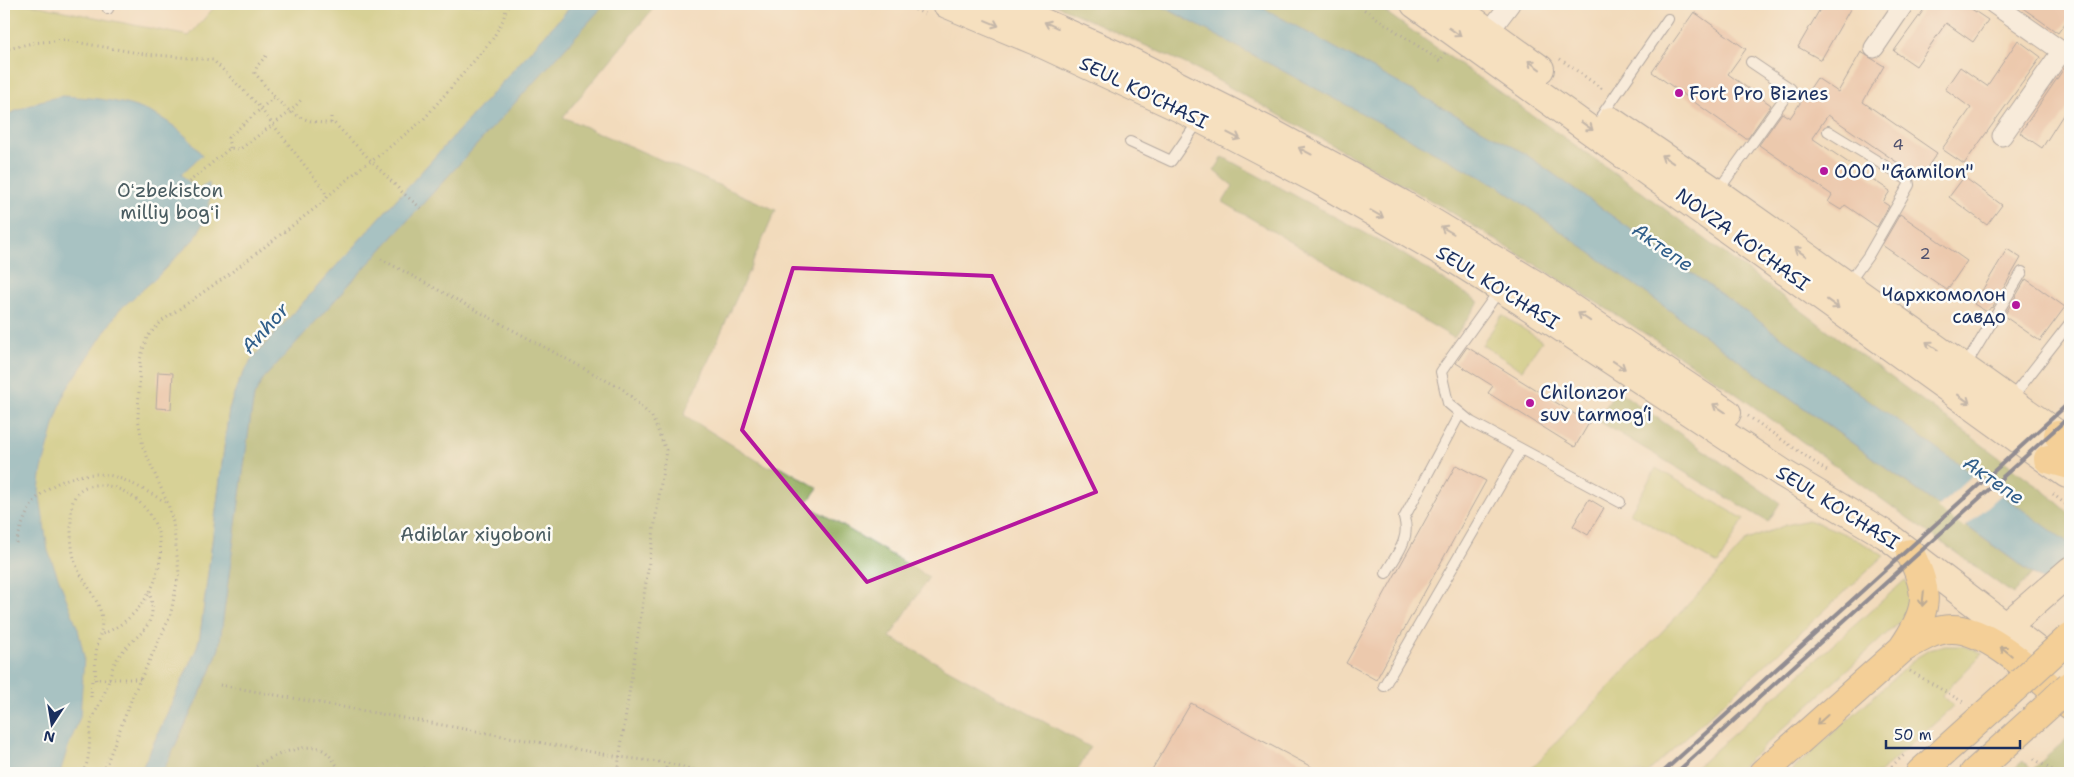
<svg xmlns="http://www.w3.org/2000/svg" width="2074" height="777" viewBox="0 0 2074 777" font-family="'Shantell Sans',sans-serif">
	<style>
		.green { fill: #b7c567; stroke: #697a62 }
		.forest { fill: #91aa5c; stroke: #566c5d }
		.water { fill: #4fa4cb; stroke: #356a94 }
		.pier { fill: #f2dbbc }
		.building { fill: #e5b39c }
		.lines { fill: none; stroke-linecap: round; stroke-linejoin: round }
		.service-casing { stroke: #666b7f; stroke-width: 12 }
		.minor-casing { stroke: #666b7f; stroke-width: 21 }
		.secondary-casing { stroke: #666b7f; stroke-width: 30 }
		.primary-casing { stroke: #666b7f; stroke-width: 30 }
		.path { stroke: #666b7f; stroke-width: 3; stroke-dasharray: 1 4; stroke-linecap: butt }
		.service { stroke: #fff; stroke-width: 10 }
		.minor { stroke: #fff; stroke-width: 19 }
		.secondary { stroke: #fbe6c4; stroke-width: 28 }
		.primary { stroke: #f5c16b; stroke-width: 28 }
		.rail { stroke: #1b2f5e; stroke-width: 4 }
		.primary-bridge-casing { stroke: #666b7f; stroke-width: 30; stroke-linecap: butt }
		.primary-bridge { stroke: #f5c16b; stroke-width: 28 }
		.oneway { stroke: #8b8a91 }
		.oneway2 { stroke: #7d7164 }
		.marked { fill: none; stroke: #b5179e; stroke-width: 4; stroke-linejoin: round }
		.poi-dot { fill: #b5179e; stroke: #fdfcf7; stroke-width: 2 }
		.labels { text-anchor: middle; stroke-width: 5; stroke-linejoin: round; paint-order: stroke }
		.number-label { font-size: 16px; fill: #4e506e }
		.street-label { font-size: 19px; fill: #1b2f5e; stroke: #fdfcf7 }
		.poi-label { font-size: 19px; fill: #1b2f5e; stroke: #fdfcf7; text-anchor: start }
		.park-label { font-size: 19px; fill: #4a5c61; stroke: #fdfcf7 }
		.water-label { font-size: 20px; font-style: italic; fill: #305e8a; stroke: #fdfcf7 }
	</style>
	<rect width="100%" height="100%" fill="#fdfcf7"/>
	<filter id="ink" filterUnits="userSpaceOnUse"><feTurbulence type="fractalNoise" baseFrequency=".02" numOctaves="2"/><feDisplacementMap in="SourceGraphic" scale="10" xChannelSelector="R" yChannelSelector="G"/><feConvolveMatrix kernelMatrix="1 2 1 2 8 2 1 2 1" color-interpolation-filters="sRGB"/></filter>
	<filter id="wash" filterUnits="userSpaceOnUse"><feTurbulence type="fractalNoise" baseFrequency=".0096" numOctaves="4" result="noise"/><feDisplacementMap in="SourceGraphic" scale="20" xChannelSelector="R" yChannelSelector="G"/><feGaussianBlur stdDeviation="1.12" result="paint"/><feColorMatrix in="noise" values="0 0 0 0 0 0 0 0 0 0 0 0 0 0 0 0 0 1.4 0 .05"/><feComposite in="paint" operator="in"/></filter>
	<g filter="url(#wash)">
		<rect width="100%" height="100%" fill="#f2dbbc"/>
		<path class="green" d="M4,4H29L189,36L217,4H573L252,359L238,383L229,409L200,636L196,650L140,773H4Z
			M1502,315L1542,341L1522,370L1482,345Z
			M1656,468L1744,519L1718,564L1630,513Z
			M1808,520C1836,529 1860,540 1884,556L1647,773H1527L1719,572L1747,540L1786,525Z
			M1905,580C1916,595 1914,598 1907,615L1735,773H1690Z
			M1945,646H1963L1983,653L1942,695L1954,706L1879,773H1789L1916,658L1929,650Z"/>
		<path class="forest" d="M605,4H657L563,117L776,210L684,415L766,466L782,467L818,488L806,504L929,577L890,637L1090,747L1076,773H162L211,671L219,648L251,414L254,396L263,379Z
			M1054,4H1158L1500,187L2032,574L2013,594L1728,388L1618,316L1446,209L1199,70Z
			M1256,4H1374L1639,190L2047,493L2070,514V544L1524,153Z
			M1223,157L1395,249L1479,302L1454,338L1223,202L1233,186L1214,171Z
			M1617,390L1780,503L1768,522L1597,420Z
			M2070,736V773H2009L2023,761L2032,770Z"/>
		<path class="water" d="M573,4H605L263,379L254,396L251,414L219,648L211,670L162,773H140L196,650L200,636L229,409L238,383L252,359Z
			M1158,4H1256L1524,153L2070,544V601L1500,187Z
			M62,96C119,99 166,106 202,155L181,174L197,191L209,182L210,194L208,213L196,237L156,278L119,310L65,392L56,418L42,469L39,490L48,551L78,629L84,657L80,717L67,750L60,773H4V116L40,101Z"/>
		<path class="pier" d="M1975,473L2003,493L1964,528L1937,508Z"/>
		<g id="blocks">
			<path class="building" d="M1823,4H1853L1821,60L1798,47Z
				M1928,4H1964L1988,20L1973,42L1946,23L1916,66L1894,51Z
				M2017,4H2063L2070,9V16L2058,33Z
				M1694,12L1746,49L1728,74L1771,105L1748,138H1745L1652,72Z
				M2018,40L2041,57L1964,164L1942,149L1971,108L1945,89L1960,67L1987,86Z
				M1861,52L1884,66L1863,102L1937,153L1920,178L1828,115L1812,138L1890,191L1883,202L1889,206L1877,227L1845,205L1841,210L1828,202L1832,195L1759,145L1782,113L1790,118L1817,78L1838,92Z
				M2065,67L2070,68V104L2042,148L2020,133Z
				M1964,177L2002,205L1987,225L1949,197Z
				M1900,214L1967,261L1947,290L1882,245Z
				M2007,249L2021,258L1992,308L1991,307L1987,312L1974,304Z
				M2026,279L2065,307L2040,341L2004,316Z
				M1467,347L1589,423L1575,447L1488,393L1493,386L1456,363Z
				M158,372L173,373L171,409L156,408Z
				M1456,465L1486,481L1376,680L1346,663Z
				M1589,499L1604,508L1588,535L1573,526Z
				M1191,703L1323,773H1150Z"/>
		</g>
	</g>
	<g filter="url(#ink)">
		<use href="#blocks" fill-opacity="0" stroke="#666b7f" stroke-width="1"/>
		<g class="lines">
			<g class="service-casing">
				<path id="service" d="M108,9L109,4
					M1602,115L1668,19
					M1828,131L1908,180L1909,185L1868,256L1847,285
					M1130,142L1171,161L1200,119
					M1717,192L1791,89L1751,62
					M1500,289C1481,317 1460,344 1441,372L1448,403L1471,422L1620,502
					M1964,368L2022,272
					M2010,400L2070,323
					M1386,573C1396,555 1411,539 1404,518L1460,413
					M1384,686L1521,449"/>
			</g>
			<g class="minor-casing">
				<path id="minor" d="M1994,4L2070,57
					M1482,41L1510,4
					M1874,48L1904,4
					M2002,136L2062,51"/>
			</g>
			<g class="secondary-casing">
				<path id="secondary" d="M947,4L1036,41L1180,108L1320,181L1456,260L1523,302L1784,474L1886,535L2070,676
					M1001,4L1123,58L1266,130L1402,204L1536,285L1727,413
					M1415,4L2067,474
					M1450,4L1540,69
					M1611,121L1717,193L2058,435L2070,442
					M2013,633V625L2016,618L2070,571"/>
			</g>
			<g class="primary-casing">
				<path id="primary" d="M2058,435L2070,440
					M2048,459L2070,465
					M1902,649C1917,640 1934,629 1951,629C1990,628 2041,681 2070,705
					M1763,773L1902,649C1928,611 1931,595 1910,553
					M1920,773L2021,682
					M1974,773L2049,705"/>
			</g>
			<path class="path" d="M901,4L928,15
				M1356,4L1440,61L1445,53
				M4,50L32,43L64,40L144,54L213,60L257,104L324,190L327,197L318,206L228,275L162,321L147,337L140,360L138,418L143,447L168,504L173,522L179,573L170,617L134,693L103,773
				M266,56L257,66L255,73C278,102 294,125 334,123L402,192L424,211
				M1560,59L1604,90
				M331,123V113
				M230,148L228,138L274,97
				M189,182L230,148L240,149L290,112L302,99
				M327,197L364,165L372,161L423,120L492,40L503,20L508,4
				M381,259L624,390L652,417L666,450L617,773
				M1748,416L1827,471
				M2053,494L2070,508
				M16,543C21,528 26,510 37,498C54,480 84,471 108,475C125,478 152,494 167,503
				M1910,671L1963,702L1961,703
				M96,680C95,671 95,662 96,653C98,638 104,629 101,613C96,594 81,580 75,562C72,551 71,540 71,529C71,510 69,487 95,485C112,484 130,492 142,505C182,546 152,616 102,634
				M220,685L620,757L667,763L706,773
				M91,697L92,679H140
				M2034,759L2057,773
				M82,773C92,758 88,742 91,725C94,712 102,701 106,689C109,682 110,674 113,667C126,635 163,633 149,592
				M249,773C259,760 305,741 321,749C331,754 336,765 342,773
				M415,773L418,769L426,768L435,773
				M665,773L667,763
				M1884,773L1904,755"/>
			<use href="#service" class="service"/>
			<use href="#minor" class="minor"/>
			<use href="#secondary" class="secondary"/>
			<use href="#primary" class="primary"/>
			<path class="rail" d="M1662,773L2070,402
				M1676,773L2070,416"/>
			<g class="primary-bridge-casing">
				<path id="primary-bridge" d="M2021,682L2070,637
					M2049,705L2070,685"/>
			</g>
			<use href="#primary-bridge" class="primary-bridge"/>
		</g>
		<defs><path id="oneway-shaft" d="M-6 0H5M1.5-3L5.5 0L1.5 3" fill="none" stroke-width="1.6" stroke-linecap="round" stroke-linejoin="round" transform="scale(1.25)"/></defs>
		<g class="oneway">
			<use href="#oneway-shaft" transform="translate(992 23) rotate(23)"/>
			<use href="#oneway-shaft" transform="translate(1051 25) rotate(-156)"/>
			<use href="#oneway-shaft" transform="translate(1455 32) rotate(35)"/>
			<use href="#oneway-shaft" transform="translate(1534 65) rotate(-144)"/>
			<use href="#oneway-shaft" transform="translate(1587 126) rotate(36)"/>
			<use href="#oneway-shaft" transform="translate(1234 136) rotate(27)"/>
			<use href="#oneway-shaft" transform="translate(1305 151) rotate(-152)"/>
			<use href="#oneway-shaft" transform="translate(1667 159) rotate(-146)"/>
			<use href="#oneway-shaft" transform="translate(1377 214) rotate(30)"/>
			<use href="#oneway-shaft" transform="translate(1447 230) rotate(-150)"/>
			<use href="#oneway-shaft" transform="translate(1800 252) rotate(-145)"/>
			<use href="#oneway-shaft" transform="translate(1833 304) rotate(36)"/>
			<use href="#oneway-shaft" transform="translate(1584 317) rotate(-146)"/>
			<use href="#oneway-shaft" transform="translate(1932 346) rotate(-145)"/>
			<use href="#oneway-shaft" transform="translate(1619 365) rotate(33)"/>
			<use href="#oneway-shaft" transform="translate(1964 399) rotate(36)"/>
			<use href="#oneway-shaft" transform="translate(1719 408) rotate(-146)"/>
		</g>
		<g class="oneway2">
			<use href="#oneway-shaft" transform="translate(1923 599) rotate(96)"/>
			<use href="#oneway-shaft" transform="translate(2006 651) rotate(-141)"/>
			<use href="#oneway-shaft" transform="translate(1822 720) rotate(138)"/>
		</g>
	</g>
	<path d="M0 0H2074V777H0ZM793,268L992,276L1096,492L867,582L742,430Z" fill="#f2dbbc" fill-opacity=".55" fill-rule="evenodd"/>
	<path class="marked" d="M793,268L992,276L1096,492L867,582L742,430Z"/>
	<g class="poi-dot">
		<circle cx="1679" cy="93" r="5"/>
		<circle cx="1824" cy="171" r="5"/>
		<circle cx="2016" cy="305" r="5"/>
		<circle cx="1530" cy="403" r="5"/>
	</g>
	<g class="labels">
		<g class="number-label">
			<text x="1898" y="150">4</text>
			<text x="1925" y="259">2</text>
		</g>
		<g class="street-label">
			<text transform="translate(1144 92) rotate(26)" y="7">SEUL KO'CHASI</text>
			<text transform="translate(1743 239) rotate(36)" y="7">NOVZA KO'CHASI</text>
			<text transform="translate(1498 287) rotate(32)" y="7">SEUL KO'CHASI</text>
			<text transform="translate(1838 507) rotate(32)" y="7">SEUL KO'CHASI</text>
		</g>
		<g class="poi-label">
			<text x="1689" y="100">Fort Pro Biznes</text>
			<text x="1834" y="178">ООО "Gamilon"</text>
			<text x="2006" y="301" text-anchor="end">Чархкомолон<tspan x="2006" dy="22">савдо</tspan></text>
			<text x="1540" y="399">Chilonzor<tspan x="1540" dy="22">suv tarmog‘i</tspan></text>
		</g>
		<g class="park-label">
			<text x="170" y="197">Oʻzbekiston<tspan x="170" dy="22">milliy bogʻi</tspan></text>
			<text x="476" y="541">Adiblar xiyoboni</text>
		</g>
		<g class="water-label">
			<text transform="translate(1663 247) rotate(35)" y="7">Актепе</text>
			<text transform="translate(265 328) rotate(-48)" y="7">Anhor</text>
			<text transform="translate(1994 480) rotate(35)" y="7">Актепе</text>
		</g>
	</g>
	<rect width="2074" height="777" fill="none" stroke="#fdfcf7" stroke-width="20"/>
	<g transform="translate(52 724) rotate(192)" stroke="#fdfcf7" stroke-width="4" paint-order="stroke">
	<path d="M0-4L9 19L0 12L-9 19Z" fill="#1b2f5e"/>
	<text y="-8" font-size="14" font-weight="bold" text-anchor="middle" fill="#1b2f5e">N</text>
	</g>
	<path d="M1886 740v8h134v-8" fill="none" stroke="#1b2f5e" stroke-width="2.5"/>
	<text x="1894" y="740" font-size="15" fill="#1b2f5e" stroke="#fdfcf7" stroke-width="4" paint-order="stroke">50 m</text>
</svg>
